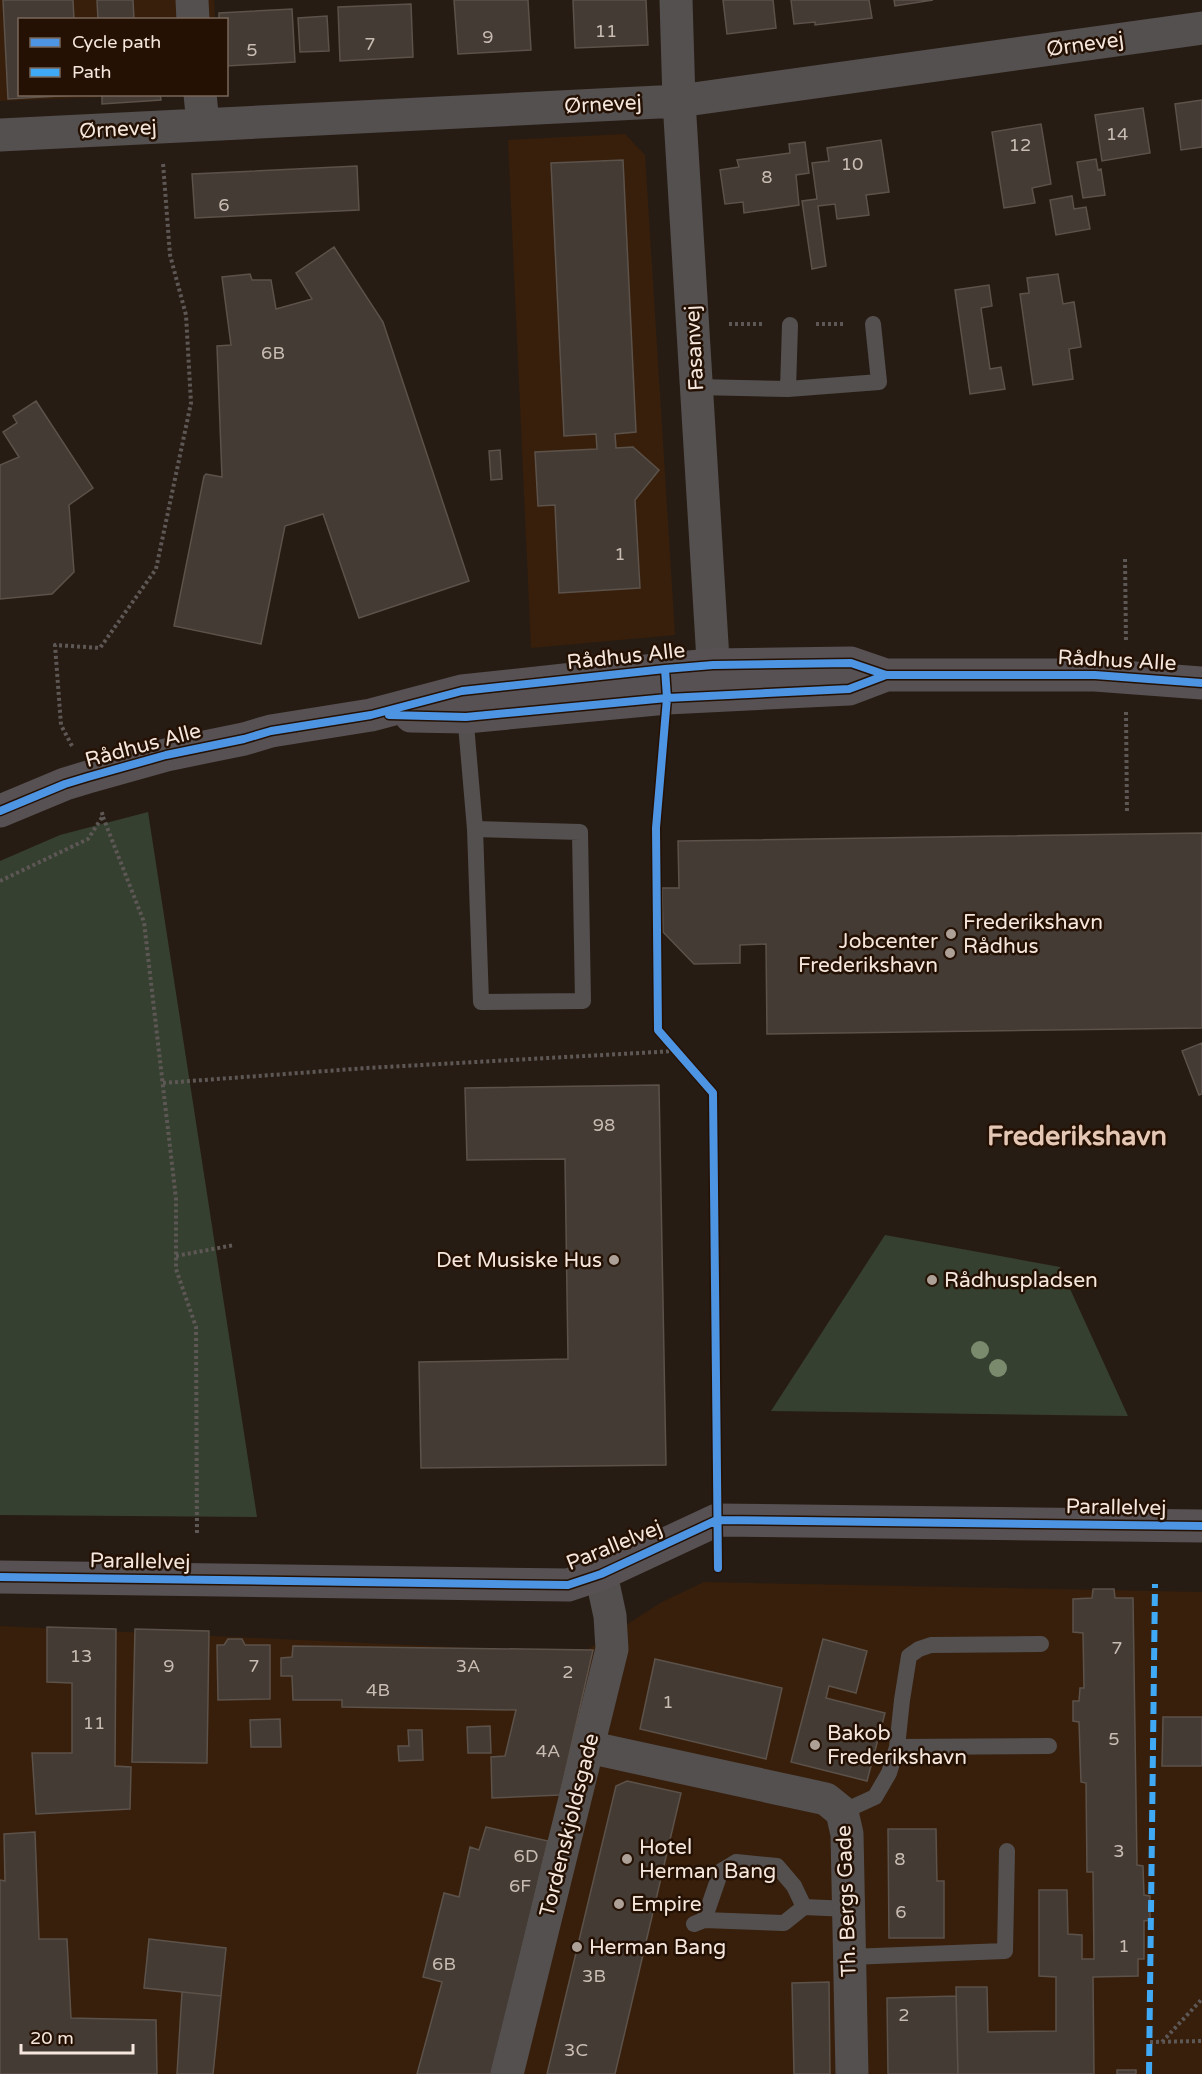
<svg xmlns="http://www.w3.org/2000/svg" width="1202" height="2074" viewBox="0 0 1202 2074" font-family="'Varela Round',sans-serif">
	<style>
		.built { fill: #371f0b }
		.green { fill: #364030 }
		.building { fill: #443b34; stroke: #5c524a; stroke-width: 1.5 }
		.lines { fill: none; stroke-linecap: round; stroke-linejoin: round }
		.path { stroke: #5d5755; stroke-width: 4; stroke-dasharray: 3 3; stroke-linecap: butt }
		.lane { stroke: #545050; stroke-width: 16 }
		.street { stroke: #545050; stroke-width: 33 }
		.secondary { stroke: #575153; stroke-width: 33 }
		.quiet { stroke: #3fa9f5; stroke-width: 6; stroke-dasharray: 12 6; stroke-linecap: butt }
		.cycleway-casing { stroke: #251103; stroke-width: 11 }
		.cycleway { stroke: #4d94e3; stroke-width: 8 }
		.tree { fill: #7a8a6d }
		.poi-dot { fill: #ada096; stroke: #251103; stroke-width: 2 }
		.labels { text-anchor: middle; stroke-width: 5; stroke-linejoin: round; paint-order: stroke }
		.number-label { font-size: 18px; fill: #c9bcb3 }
		.street-label { font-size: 21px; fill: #f5e7dd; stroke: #251103 }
		.poi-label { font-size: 21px; fill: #f5e7dd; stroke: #251103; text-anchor: start }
		.district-label { font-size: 27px; font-weight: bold; fill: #e4c8b5; stroke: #251103 }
	</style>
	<rect width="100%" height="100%" fill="#271c13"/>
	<path class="built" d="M0,0H214L215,19L20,20V94L153,95L0,101Z
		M625,134L645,155L675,635L531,648L508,140Z
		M704,1582L1202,1592V2074H0V1626L582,1653L662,1602Z"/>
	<path class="green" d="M148,812L257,1517L0,1515V861L60,835Z
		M885,1235L1060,1267L1128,1416L771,1411Z"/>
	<path class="building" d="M3,0H73L74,20H20V94L78,95L8,99Z
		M97,0H133L134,20H98Z
		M454,0H528L531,50L458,54Z
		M573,0H646L648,45L575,48Z
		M723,0H773L776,28L727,34Z
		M791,0H869L872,18L815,25V22L794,24Z
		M894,0H933L895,6Z
		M411,4L413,57L340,61L338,7Z
		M292,9L295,62L226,66V20H219V13Z
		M327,16L329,51L300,52L298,18Z
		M102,94H160L161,100L102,104Z
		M1202,100V147L1181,150L1175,104Z
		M1143,108L1150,153L1102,161L1095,115Z
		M1041,124L1051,184L1032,188L1035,203L1004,208L992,132Z
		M881,140L889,192L866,195L869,215L837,219L835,204L818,206L826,266L812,269L802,201L817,199L812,163L829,161L827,148Z
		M805,142L809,173L796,175L799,205L744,213L743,202L725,204L720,170L739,167L737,160L790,153L789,144Z
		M1096,159L1098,170L1101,169L1105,195L1083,198L1077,162Z
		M623,160L636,432L615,434L616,448L633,447L659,470L635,500L640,588L559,593L555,505L538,506L535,452L597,449L596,434L564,436L551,163Z
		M357,166L359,210L195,218L192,174Z
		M1072,196L1074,209L1086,207L1090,229L1056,235L1050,200Z
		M334,247L383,322L469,581L359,618L323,514L285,526L261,644L174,626L204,476L206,474L222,477L217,346L231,345L222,277L250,274L252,280H271L276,309L312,299L296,273Z
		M1058,274L1063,304L1074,302L1081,347L1069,349L1073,379L1033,385L1020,294L1029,293L1027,278Z
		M989,285L992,306L981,308L990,369L1001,367L1005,389L970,394L955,290Z
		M36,401L93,488L69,505L74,572L52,594L0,599V465L19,457L3,432L17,423L13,416Z
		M500,450L502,479L491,480L489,451Z
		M1202,833V1028L767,1034L766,944L740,945V963L694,964L663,932L662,888H679L678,841Z
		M1202,1043V1094L1199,1095L1182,1051Z
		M659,1085L666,1465L421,1468L419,1362L568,1359L565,1159L467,1160L465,1088Z
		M1093,1589H1114L1115,1598H1133L1137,1865L1143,1866L1144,1895L1150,1896V1920L1144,1921V1959H1138V1976L1093,1977L1094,2074H958L956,1987H987L988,2032L1056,2031V1977L1039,1976V1890H1067L1068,1934L1082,1935V1959H1094L1093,1872H1087L1086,1783L1081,1782L1079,1722L1073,1721V1701H1079L1080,1688H1084L1083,1633L1073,1632V1599L1092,1598Z
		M47,1627L116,1629L115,1766L131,1767L130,1809L36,1814L32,1753H72V1683L47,1682Z
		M135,1629L209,1631L207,1763L132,1762Z
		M228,1639H242L245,1645H270V1699L218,1700L217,1645H224Z
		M823,1639L867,1651L856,1693L829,1686L826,1698L885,1713L867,1781L791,1762Z
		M293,1646L593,1650L560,1795L492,1798L491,1757L505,1756L516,1710L342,1707V1700H293L292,1676H281V1658L292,1657Z
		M655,1659L782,1688L766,1759L640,1729Z
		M1163,1717H1202V1766H1162Z
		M280,1719L281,1747H251L250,1720Z
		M490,1726L491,1753H468L467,1727Z
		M408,1730H422L423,1760L399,1761L398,1746H409Z
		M627,1781L681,1793L615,2074H547L616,1786Z
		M486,1827L548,1841L492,2074H417L442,1982L423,1977L444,1893L459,1897L470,1847L479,1850Z
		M888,1829H936L937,1881H944V1938H889Z
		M35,1832L39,1939H67L71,2018L156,2020L157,2074H0V1880L5,1881L4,1834Z
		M149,1939L226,1948L221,1996L144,1988Z
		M829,1982L830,2074H794L792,1983Z
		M182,1992L221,1996L213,2074H177Z
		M956,1996L958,2074H888L887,1998Z
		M1117,2070H1136V2074H1117Z"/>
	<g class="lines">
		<path class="path" d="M729,324H764
			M816,324H845
			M1125,559L1126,642
			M1126,712L1127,814
			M72,746L61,725L55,645L100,648L156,569L191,403L186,315L170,255L163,163
			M103,817L144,922L176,1199V1269L196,1327L197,1536
			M0,881L88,839L103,816L101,810
			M163,1083L367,1068L675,1051
			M176,1256L234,1245
			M1150,2042L1202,2041
			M1162,2042L1202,1999"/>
		<path class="lane" d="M696,387L788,389L879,382L873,324
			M788,389L790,325
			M465,713L475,829L580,832L583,1001L481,1002L475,829
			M897,1747L1049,1746
			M842,1812L875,1797L889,1773L897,1747L902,1700L909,1656L919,1649L931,1645L1041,1644
			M704,1920L721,1871L736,1862L777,1866L794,1886L804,1907
			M694,1924L704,1920L784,1923L804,1907L849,1909
			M849,1957L1005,1951L1007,1851"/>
		<path class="street" d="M192,0L193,20
			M676,0L679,101L715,693
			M200,94L203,124
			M0,135L679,101L1202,28
			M588,1747L826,1799L842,1812L847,1834L852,2074
			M507,2074L612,1649L610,1616L601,1574"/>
		<path class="secondary" d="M411,716L466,717L667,698L849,689L886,675
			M0,811L65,784L88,777L166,755L244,739L271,731L371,715L462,691L665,669L713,665L851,663L886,675H1095L1202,683
			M0,1577L568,1585L601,1574L717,1520L1202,1526"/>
		<path class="quiet" d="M1149,2074L1155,1584"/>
		<g class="cycleway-casing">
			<path id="cycleway" d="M665,669L667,698L656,828L658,1030L713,1093L718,1568
				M389,715L466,717L667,698L849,689L886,675
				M0,811L65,784L88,777L166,755L244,739L271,731L371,715L462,691L665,669L713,665L851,663L886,675H1095L1202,683
				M0,1577L568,1585L601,1574L717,1520L1202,1526"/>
		</g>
		<use href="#cycleway" class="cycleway"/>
	</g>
	<g class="tree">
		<circle cx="980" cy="1350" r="9"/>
		<circle cx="998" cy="1368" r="9"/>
	</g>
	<g class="poi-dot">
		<circle cx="951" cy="934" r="6"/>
		<circle cx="950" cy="953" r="6"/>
		<circle cx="614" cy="1260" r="6"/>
		<circle cx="932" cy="1280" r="6"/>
		<circle cx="815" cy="1745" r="6"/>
		<circle cx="627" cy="1859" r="6"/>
		<circle cx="619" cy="1904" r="6"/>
		<circle cx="577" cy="1947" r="6"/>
	</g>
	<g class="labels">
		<g class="number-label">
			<text x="606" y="37">11</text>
			<text x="488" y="43">9</text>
			<text x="370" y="50">7</text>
			<text x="252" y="56">5</text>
			<text x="1117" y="140">14</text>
			<text x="1020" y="151">12</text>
			<text x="852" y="170">10</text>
			<text x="767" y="183">8</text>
			<text x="224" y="211">6</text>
			<text x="273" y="359">6B</text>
			<text x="620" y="560">1</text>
			<text x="604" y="1131">98</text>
			<text x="1117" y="1654">7</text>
			<text x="81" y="1662">13</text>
			<text x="169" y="1672">9</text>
			<text x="254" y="1672">7</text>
			<text x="468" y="1672">3A</text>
			<text x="568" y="1678">2</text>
			<text x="378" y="1696">4B</text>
			<text x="668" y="1708">1</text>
			<text x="94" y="1729">11</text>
			<text x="1114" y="1745">5</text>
			<text x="548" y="1757">4A</text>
			<text x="1119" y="1857">3</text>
			<text x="526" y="1862">6D</text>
			<text x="900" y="1865">8</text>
			<text x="520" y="1892">6F</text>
			<text x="901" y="1918">6</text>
			<text x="1124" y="1952">1</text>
			<text x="444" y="1970">6B</text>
			<text x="594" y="1982">3B</text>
			<text x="904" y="2021">2</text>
			<text x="576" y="2056">3C</text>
		</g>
		<g class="street-label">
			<text transform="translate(1085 44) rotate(-8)" y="7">Ørnevej</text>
			<text transform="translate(603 104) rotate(-3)" y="7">Ørnevej</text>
			<text transform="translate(118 129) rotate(-3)" y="7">Ørnevej</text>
			<text transform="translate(694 348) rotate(-93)" y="7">Fasanvej</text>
			<text transform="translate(626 656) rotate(-6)" y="7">Rådhus Alle</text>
			<text transform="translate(1117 660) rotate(3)" y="7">Rådhus Alle</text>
			<text transform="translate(143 745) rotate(-15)" y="7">Rådhus Alle</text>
			<text transform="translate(1116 1507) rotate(1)" y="7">Parallelvej</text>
			<text transform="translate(614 1545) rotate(-22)" y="7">Parallelvej</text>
			<text transform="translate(140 1561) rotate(1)" y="7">Parallelvej</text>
			<text transform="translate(569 1825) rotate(-76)" y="7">Tordenskjoldsgade</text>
			<text transform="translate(846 1901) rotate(-92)" y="7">Th. Bergs Gade</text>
		</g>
		<g class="poi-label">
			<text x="963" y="929">Frederikshavn<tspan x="963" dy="24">Rådhus</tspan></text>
			<text x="938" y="948" text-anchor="end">Jobcenter<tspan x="938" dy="24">Frederikshavn</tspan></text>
			<text x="602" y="1267" text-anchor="end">Det Musiske Hus</text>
			<text x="944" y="1287">Rådhuspladsen</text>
			<text x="827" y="1740">Bakob<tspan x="827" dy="24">Frederikshavn</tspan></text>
			<text x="639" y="1854">Hotel<tspan x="639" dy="24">Herman Bang</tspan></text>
			<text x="631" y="1911">Empire</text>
			<text x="589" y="1954">Herman Bang</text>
		</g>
		<g class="district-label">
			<text x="1077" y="1145">Frederikshavn</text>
		</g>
	</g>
	<rect x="18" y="18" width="210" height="78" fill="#251103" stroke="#78675a" stroke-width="1.5"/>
	<rect x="30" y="38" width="30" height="9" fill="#4d94e3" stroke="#78675a" stroke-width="1.5"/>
	<text x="72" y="48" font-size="18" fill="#f5e7dd">Cycle path</text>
	<rect x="30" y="68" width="30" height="9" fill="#3fa9f5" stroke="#78675a" stroke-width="1.5"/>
	<text x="72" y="78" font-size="18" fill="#f5e7dd">Path</text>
	<path d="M21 2044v9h112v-9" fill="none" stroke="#f5e7dd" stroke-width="3"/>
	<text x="30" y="2044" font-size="18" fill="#f5e7dd" stroke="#251103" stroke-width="4.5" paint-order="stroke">20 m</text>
</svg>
